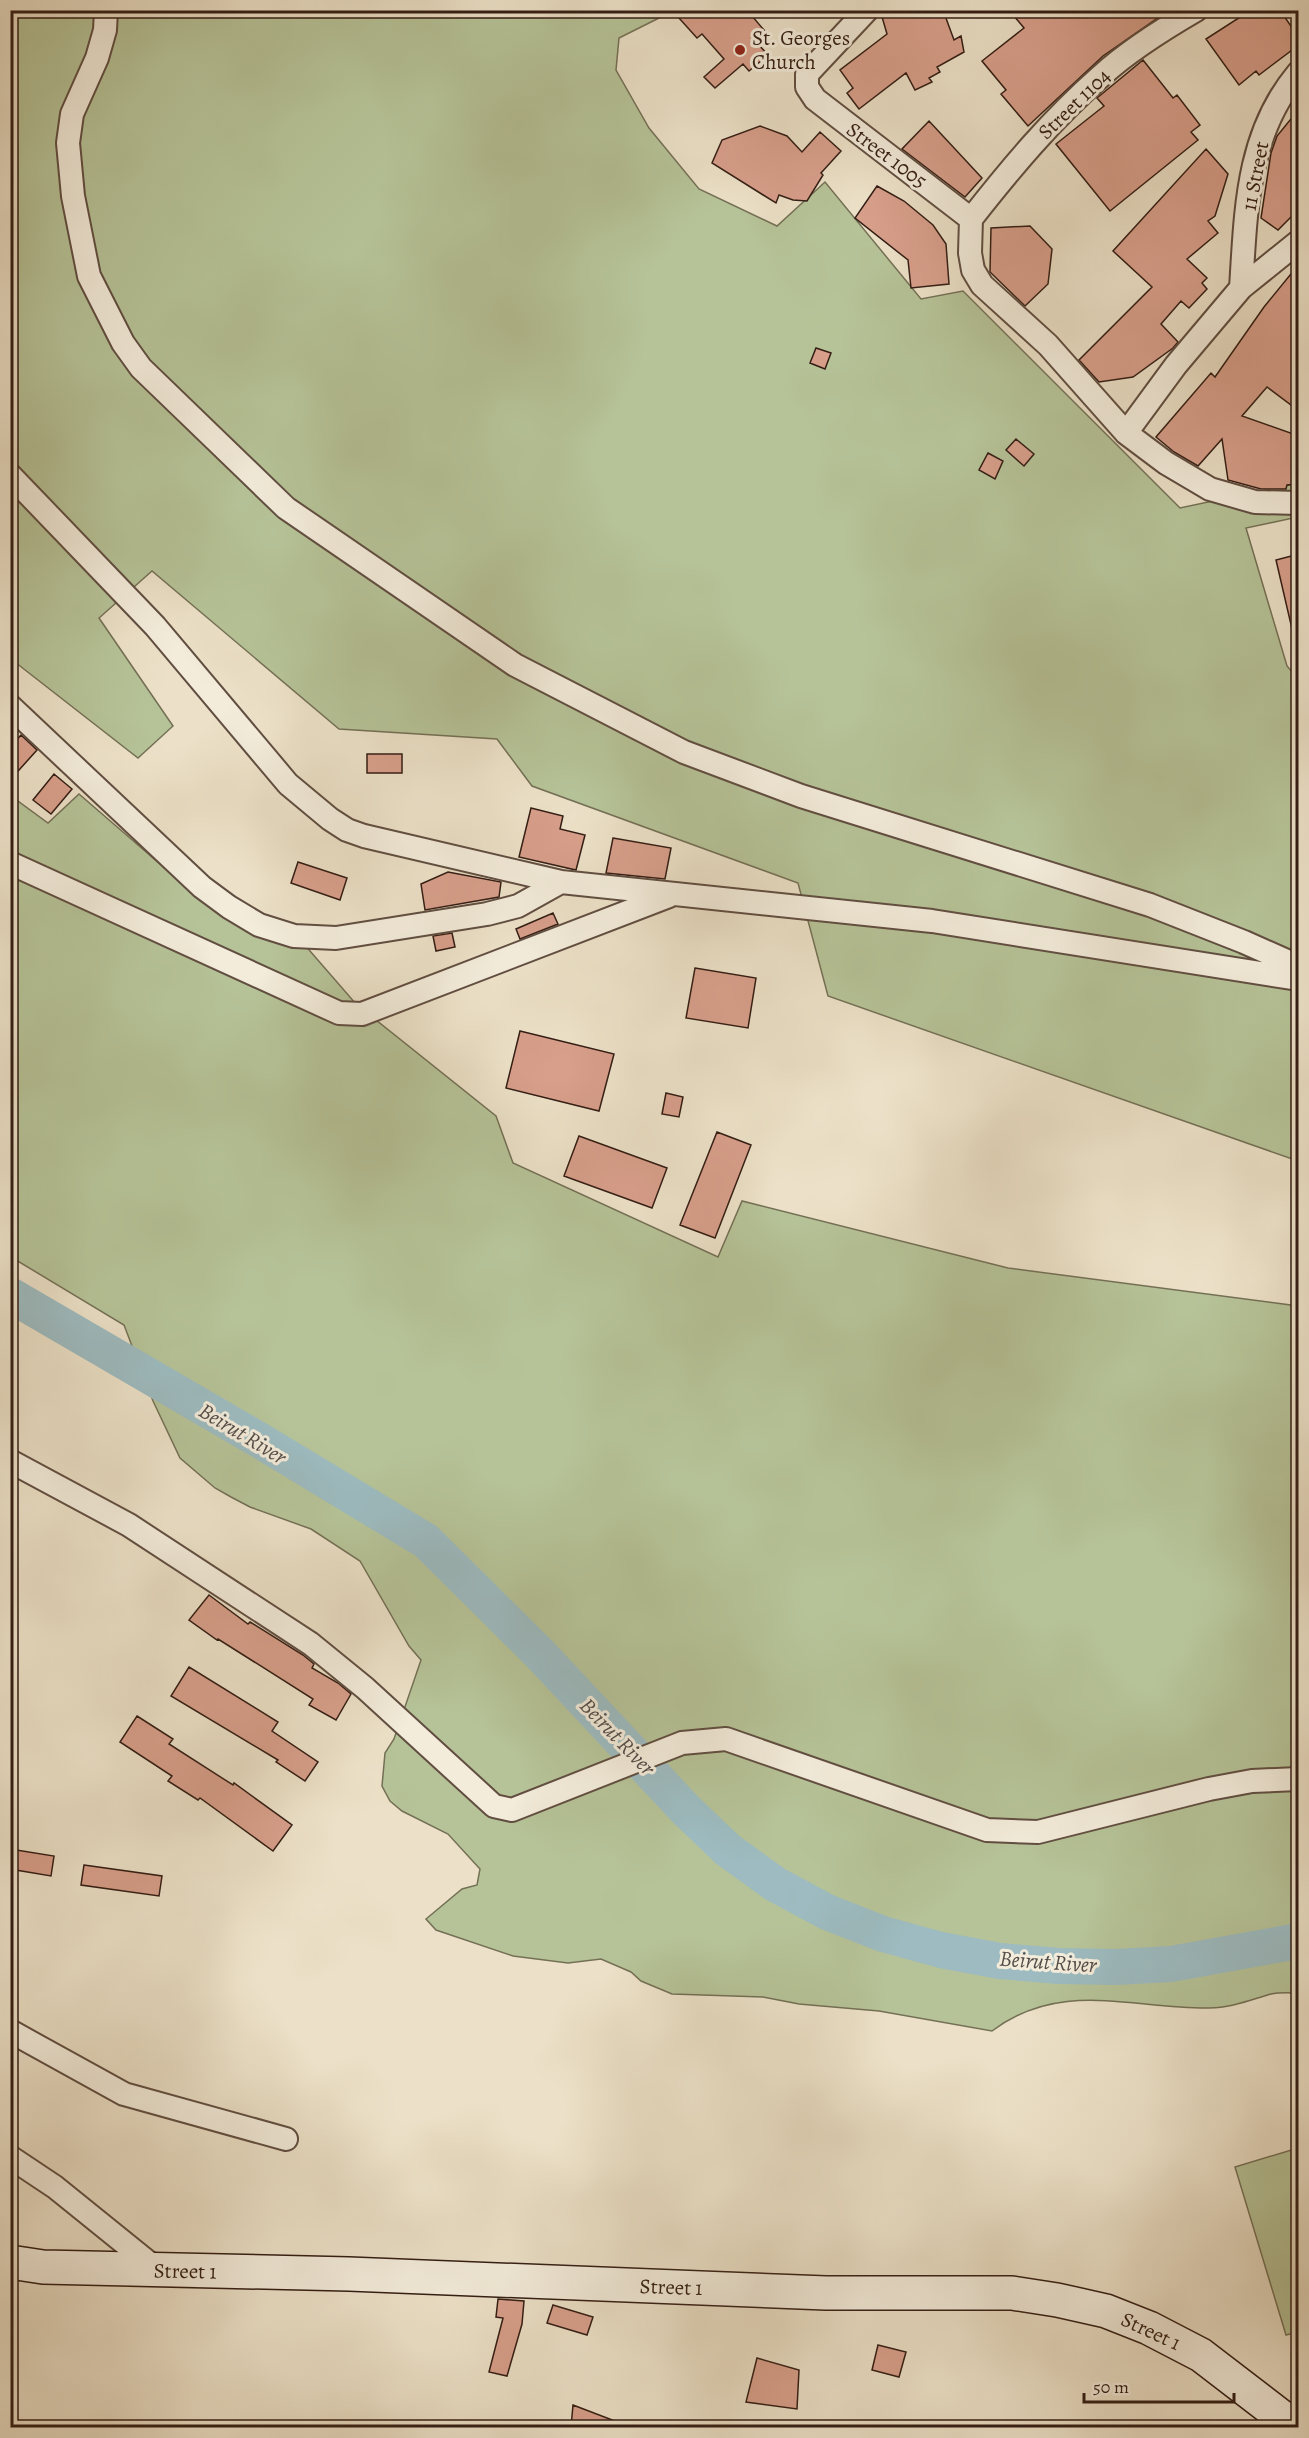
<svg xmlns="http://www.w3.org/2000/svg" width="1309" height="2438" viewBox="0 0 1309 2438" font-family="Alegreya,serif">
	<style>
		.green { fill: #b6c398; stroke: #747056; stroke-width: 1.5 }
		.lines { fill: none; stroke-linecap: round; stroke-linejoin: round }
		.river { stroke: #9dbbc0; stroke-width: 36 }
		.building { fill: #d89f8b; stroke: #331d14; stroke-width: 1.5 }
		.street-casing { stroke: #614e41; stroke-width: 26 }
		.secondary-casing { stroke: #331d14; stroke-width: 36 }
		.street { stroke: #f3ecdb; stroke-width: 22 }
		.secondary { stroke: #f3ecdb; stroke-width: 33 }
		.poi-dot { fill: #8f2418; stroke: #f3ecdb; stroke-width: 2 }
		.labels { text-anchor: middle; stroke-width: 6; stroke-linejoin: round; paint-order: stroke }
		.poi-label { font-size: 21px; fill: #331d14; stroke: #f3ecdb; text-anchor: start }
		.street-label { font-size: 21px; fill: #331d14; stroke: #f3ecdb }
		.water-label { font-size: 22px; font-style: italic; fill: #534c48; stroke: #f3ecdb }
	</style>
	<rect width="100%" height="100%" fill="#ece1c8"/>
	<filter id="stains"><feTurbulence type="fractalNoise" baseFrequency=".00333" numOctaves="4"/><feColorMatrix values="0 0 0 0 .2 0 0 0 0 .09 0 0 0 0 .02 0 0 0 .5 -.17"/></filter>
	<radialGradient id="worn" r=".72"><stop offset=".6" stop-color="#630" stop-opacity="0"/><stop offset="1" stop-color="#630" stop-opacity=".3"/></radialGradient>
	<path class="green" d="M10,11H673L619,38L616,70L649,128L699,189L777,226L825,182L921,299L963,291L1180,508L1298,483V517L1246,528L1287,666L1298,679V1161L828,996L798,883L532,786L497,739L339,729L152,571L99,618L173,726L138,758L11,659Z
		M79,794L211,908L290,928L356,1004L496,1116L513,1163L718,1257L742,1201L1008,1268L1298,1306V1993C1290,1993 1280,1992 1271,1994C1250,2000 1231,2008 1209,2008C1131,2009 1061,1979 992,2031L879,2011L799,2004L763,1997L672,1994L641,1981L631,1972L601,1959L568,1963L513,1956L436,1930L426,1919L462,1889L477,1885L480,1869L448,1834L402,1811L390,1801L382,1786L385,1753L394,1739L421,1660L409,1646L360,1561L311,1529L250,1507L231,1497L215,1488L180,1458L153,1401L124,1325L11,1257V796L48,823Z
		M1298,2148V2332L1286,2335L1235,2167Z"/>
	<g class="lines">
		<path class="river" d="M10,1295L259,1440L426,1541L539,1653L686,1810L728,1850L775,1884L827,1912L883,1934L941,1950L1000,1961L1059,1966L1116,1967L1171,1964L1298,1941"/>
	</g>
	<path class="building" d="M687,10H747L769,36L759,45L768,55L749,71L743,64L715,88L704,77L724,59L702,34L697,38L679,18Z
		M880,10H943L954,40L961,36L964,52L937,67L940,72L929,78L932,82L915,90L906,73L859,109L847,93L853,88L840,70L887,34Z
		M1009,10H1169L1103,56L1028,126L1001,94L1006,90L982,61L1024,28Z
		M1251,10H1280L1297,35L1292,50L1259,75L1256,71L1239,85L1206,39Z
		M1143,60L1173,98L1177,95L1200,125L1191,132L1198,140L1110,211L1056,144L1104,106L1097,98Z
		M1299,109V209L1278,230L1261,218L1271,153L1277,136Z
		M929,121L982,178L965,197L902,149Z
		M760,126L787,136L802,152L820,132L841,151L821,173L823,175L807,201L793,200L779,195L776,203L712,163L722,140Z
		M1206,149L1228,174L1215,216L1208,221L1218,233L1187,259L1207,278L1202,283L1207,289L1189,308L1181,301L1161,324L1178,342L1173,348L1133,377L1099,382L1079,360L1152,287L1113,251Z
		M877,186L904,201L933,225L946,244L949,284L911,288L908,260L855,218Z
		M1030,226L1052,249L1048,284L1025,306L990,272L991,228Z
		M1299,264V411L1267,387L1242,416L1299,436V484L1287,485L1286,489H1261L1228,480L1222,439L1198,466L1174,452L1156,437L1211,373L1215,377L1264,307Z
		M816,348L831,353L825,369L810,363Z
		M1016,439L1034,454L1024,466L1006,450Z
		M988,453L1003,461L995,479L979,470Z
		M1299,554V628L1292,629L1276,560Z
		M21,735L37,750L10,780V747Z
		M367,754H402V773H367Z
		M54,774L72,789L51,814L33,800Z
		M531,808L563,816L560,829L585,835L576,870L519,857Z
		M613,838L671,848L665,879L606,873Z
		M298,862L347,878L340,900L291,883Z
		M448,872L501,882L499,897L425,910L421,884Z
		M553,913L558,924L520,939L516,929Z
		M452,933L455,947L436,951L433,936Z
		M695,968L756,978L748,1028L686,1018Z
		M520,1031L614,1054L599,1111L506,1088Z
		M666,1093L683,1097L679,1117L662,1114Z
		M717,1132L751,1145L715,1238L680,1225Z
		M579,1136L667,1168L652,1208L564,1176Z
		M209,1595L248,1624L250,1622L303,1655L314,1664L312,1668L338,1683L351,1694L336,1720L309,1705L313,1699L218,1639L217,1640L189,1620Z
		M189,1667L278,1722L272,1731L318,1762L305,1781L276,1762L278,1760L171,1696Z
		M137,1716L173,1739L169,1744L233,1785L234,1783L292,1825L273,1851L200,1798L198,1800L168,1781L172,1776L120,1742Z
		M10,1849L54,1856L51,1876L10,1869Z
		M84,1865L162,1876L159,1896L81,1885Z
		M498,2299L524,2301L522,2324L507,2376L489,2372L503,2318L496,2317Z
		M553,2305L593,2317L587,2335L547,2323Z
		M878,2345L906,2352L899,2377L872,2370Z
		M757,2358L799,2370L797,2409L746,2402Z
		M573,2405L628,2426V2427H571Z"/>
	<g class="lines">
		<g class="street-casing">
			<path id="street" d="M106,10L105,30L97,58L72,114L68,143L73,196L89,276L123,343L141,368L286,508L515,665L684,752L801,796L1150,905L1244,942L1298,966
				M867,10L807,74V87L815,99L971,219
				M971,219L970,253L973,270L982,285L1048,345L1126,433L1166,463L1210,489L1255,502L1298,503
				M971,219C1011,168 1052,119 1101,76C1127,52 1165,28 1196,10
				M1241,288C1246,212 1246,135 1298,73
				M1126,433L1176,365L1241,288L1298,242
				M10,475L155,626L288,784L330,819L347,830L364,836L561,882L932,921L1298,979
				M10,706L202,887L229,907L259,925L294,936L336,938L487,914L518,906L561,882
				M10,863L339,1013L362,1014L669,896
				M10,1461L129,1525L311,1644L365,1688L494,1806L512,1810L682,1743L726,1739L987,1830L1038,1832L1209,1789L1252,1781L1298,1779
				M10,2031L124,2094L286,2139
				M10,2157L55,2187L159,2271"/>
		</g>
		<g class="secondary-casing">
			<path id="secondary" d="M10,2262L43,2267L349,2274L826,2293H1012L1057,2300L1106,2311L1149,2328L1201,2355L1296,2428"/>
		</g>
		<use href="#street" class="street"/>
		<use href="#secondary" class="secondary"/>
	</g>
	<circle class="poi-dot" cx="740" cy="50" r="6"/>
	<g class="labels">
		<g class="poi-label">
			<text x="752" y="45">St. Georges<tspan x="752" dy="24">Church</tspan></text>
		</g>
		<g class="street-label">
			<text transform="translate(1074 104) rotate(-44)" y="7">Street 1104</text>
			<text transform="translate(887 155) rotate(37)" y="7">Street 1005</text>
			<text transform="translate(1255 176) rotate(-79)" y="7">11 Street</text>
			<text transform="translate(185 2271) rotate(1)" y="7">Street 1</text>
			<text transform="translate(671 2287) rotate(2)" y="7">Street 1</text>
			<text transform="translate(1151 2331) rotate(25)" y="7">Street 1</text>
		</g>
		<g class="water-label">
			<text transform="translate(243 1433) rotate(31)" y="8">Beirut River</text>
			<text transform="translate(618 1736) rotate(46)" y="8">Beirut River</text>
			<text transform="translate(1048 1961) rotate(4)" y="8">Beirut River</text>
		</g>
	</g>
	<rect width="1309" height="2438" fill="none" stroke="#ece1c8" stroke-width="36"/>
	<rect x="12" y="12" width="1285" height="2414" fill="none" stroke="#331d14" stroke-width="3"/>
	<rect x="18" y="18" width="1273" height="2402" fill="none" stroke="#331d14" stroke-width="1.5"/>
	<path d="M1084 2393v9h150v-9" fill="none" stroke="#331d14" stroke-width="3"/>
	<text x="1093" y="2393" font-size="18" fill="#331d14" stroke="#f3ecdb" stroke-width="4.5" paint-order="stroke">50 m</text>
	<rect width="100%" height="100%" filter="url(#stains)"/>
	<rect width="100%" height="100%" fill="url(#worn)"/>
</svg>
